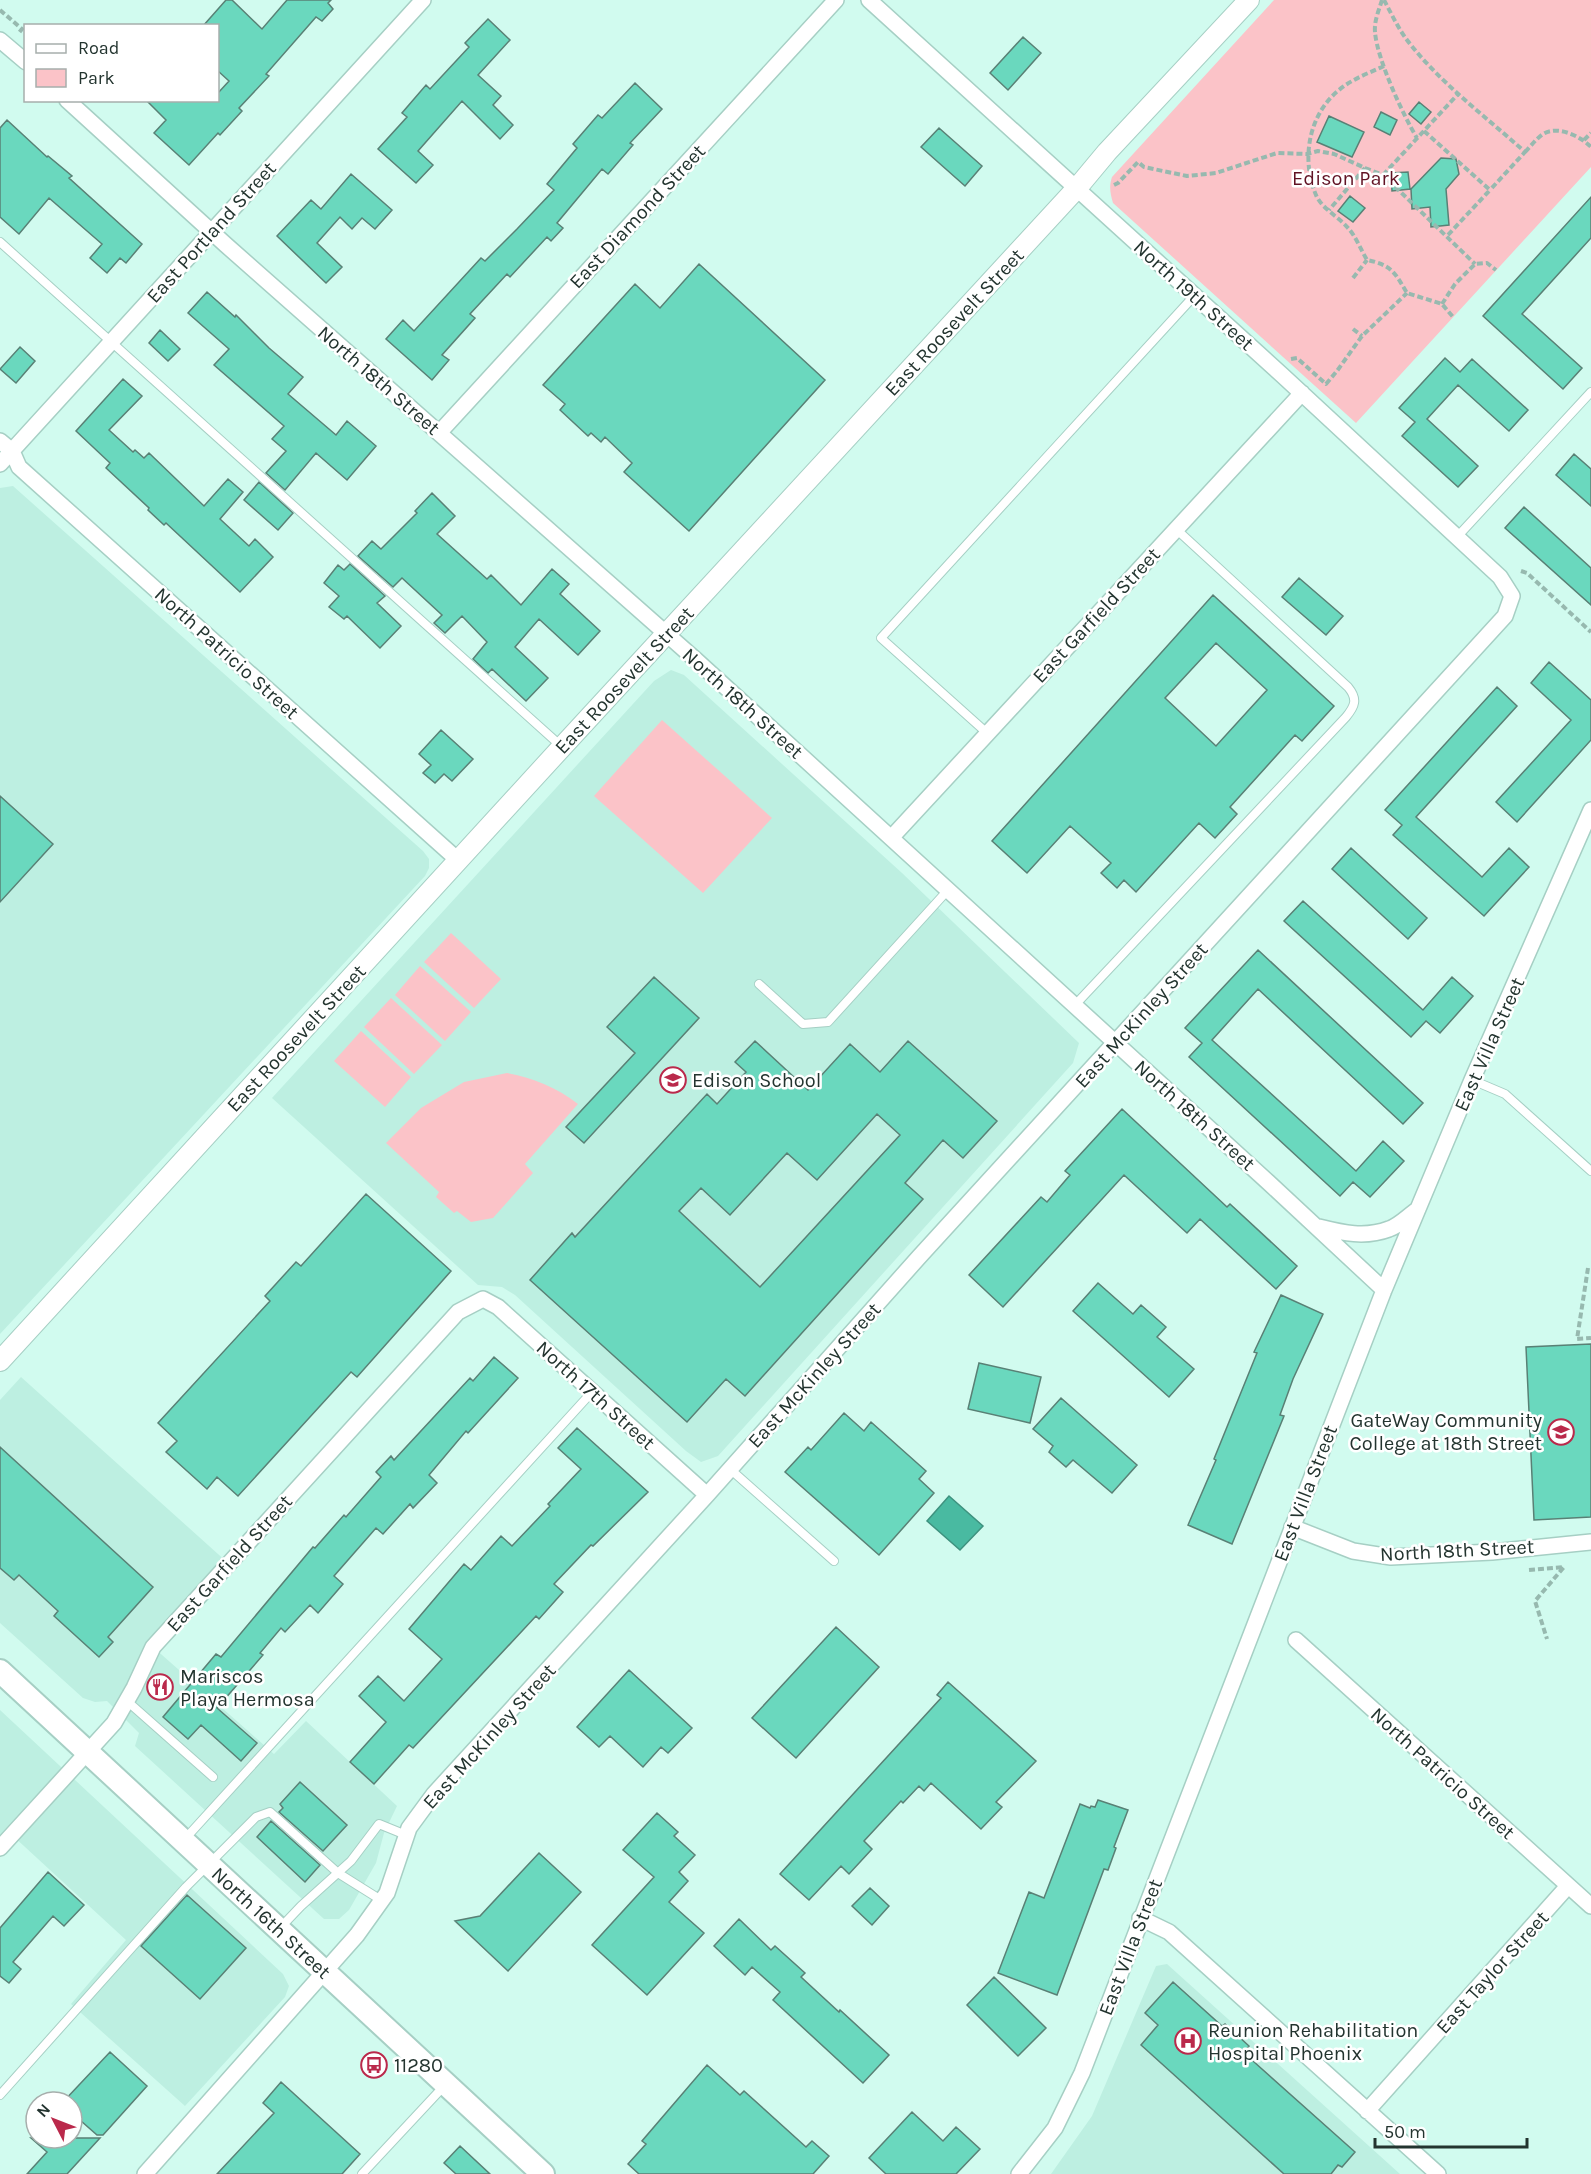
<svg xmlns="http://www.w3.org/2000/svg" width="1591" height="2174" viewBox="0 0 1591 2174" font-family="Karla,sans-serif">
	<style>
		.built { fill: #bdefe1 }
		.green { fill: #fbc3c8 }
		.water { fill: #49baa1; stroke: #3e927f; stroke-width: 1.5 }
		.building { fill: #6ad8be; stroke: #598075; stroke-width: 1.5; fill-rule: evenodd }
		.lines { fill: none; stroke-linecap: round; stroke-linejoin: round }
		.service-casing { stroke: #a6cfc4; stroke-width: 10 }
		.minor-casing { stroke: #a6cfc4; stroke-width: 18 }
		.tertiary-casing { stroke: #a6cfc4; stroke-width: 22 }
		.secondary-casing { stroke: #a6cfc4; stroke-width: 26 }
		.path { stroke: #97b9af; stroke-width: 4; stroke-dasharray: 6 3; stroke-linecap: butt }
		.service { stroke: #fff; stroke-width: 8 }
		.minor { stroke: #fff; stroke-width: 15 }
		.tertiary { stroke: #fff; stroke-width: 20 }
		.secondary { stroke: #fff; stroke-width: 22 }
		.labels { text-anchor: middle; stroke-width: 5; stroke-linejoin: round; paint-order: stroke }
		.park-label { font-size: 20px; fill: #611224; stroke: #fff }
		.street-label { font-size: 20px; fill: #23342f; stroke: #fff }
		.poi-label { font-size: 20px; fill: #23342f; stroke: #fff; text-anchor: start }
	</style>
	<rect width="100%" height="100%" fill="#d1fbef"/>
	<path class="built" d="M13,486L423,851L429,859V868L425,876L0,1334V488Z
		M671,670L684,675L902,873L1079,1043L1073,1063L718,1456L701,1462L686,1451L515,1295L502,1287L478,1285L272,1098L654,681Z
		M21,1377L228,1563L153,1647L274,1754L306,1721L397,1806L384,1833L376,1863L349,1910L339,1919H324L135,1746L139,1733L107,1701L95,1702L83,1698L0,1623V1400Z
		M0,1710L283,1974L289,1986L285,1997L185,2106L71,2004L126,1940L12,1835L0,1848Z
		M1167,1964L1400,2174H1051L1092,2116L1156,1966Z"/>
	<path class="green" d="M1274,0H1591V167L1356,423L1113,203C1110,193 1109,186 1112,177Z
		M662,720L772,818L703,893L594,796Z
		M451,933L501,979L474,1008L424,962Z
		M420,966L471,1012L445,1041L395,995Z
		M391,998L442,1045L414,1074L364,1027Z
		M361,1031L411,1077L385,1107L334,1061Z
		M507,1073C533,1078 556,1087 578,1104L525,1164L533,1173L493,1218L471,1222L457,1211L454,1213L436,1197L439,1192L386,1143L421,1108L464,1082Z"/>
	<path class="water" d="M949,1496L983,1526L960,1550L927,1521Z"/>
	<path class="building" d="M226,0H232L262,29L287,0H331L328,3L333,9L322,21L316,17L266,74L269,76L239,108L242,111L220,135L218,133L189,165L154,133L166,120L146,100H218V93L229,81L218,71V26H203Z
		M488,19L510,40L478,75L501,96L493,105L513,125L500,139L462,101L418,151L433,165L416,183L378,149L407,117L402,113L426,85L430,89L469,47L465,43Z
		M1023,37L1041,53L1008,90L990,73Z
		M635,83L662,109L630,143L633,145L608,174L602,169L557,223L563,228L551,241L547,237L510,277L507,274L470,314L475,318L442,355L449,360L432,380L386,339L403,320L414,331L481,258L485,261L517,229L554,190L547,184L577,148L573,144L598,115L602,118Z
		M1419,102L1431,112L1421,124L1409,114Z
		M1381,112L1397,120L1390,135L1374,127Z
		M1329,116L1364,132L1352,157L1317,142Z
		M7,120L47,157L48,156L72,176L69,178L142,244L126,263L120,258L107,273L90,258L102,244L49,198L19,234L0,217V128Z
		M939,128L982,166L965,186L921,147Z
		M1441,158L1456,159L1459,174L1446,189L1449,225L1431,227L1430,207L1412,209L1411,189Z
		M1408,172L1410,189L1392,191L1391,173Z
		M351,174L392,210L375,229L362,218L352,229L340,217L317,243L342,267L326,283L277,236L311,200L321,209Z
		M1350,196L1365,208L1353,222L1338,211Z
		M1591,197V238L1522,314L1582,368L1563,389L1483,316Z
		M699,264L825,380L689,531L624,472L632,463L605,437L601,442L591,433L588,436L560,410L565,404L543,385L635,284L660,308Z
		M207,292L235,317L236,315L269,348L303,377L288,394L336,435L347,421L376,446L347,480L316,453L285,490L266,473L286,451L272,439L284,426L214,365L229,349L188,313Z
		M160,330L180,349L168,361L149,343Z
		M20,347L35,361L16,383L0,369Z
		M1445,358L1460,372L1472,359L1528,410L1509,431L1458,385L1427,419L1478,466L1458,487L1402,436L1415,422L1399,408Z
		M123,379L142,396L109,430L133,452L135,450L144,458L149,453L204,506L228,479L243,492L220,519L249,546L255,539L273,557L240,592L166,523L164,525L148,510L149,508L106,468L110,463L76,431Z
		M1574,454L1591,469V506L1556,475Z
		M259,482L293,513L278,530L244,500Z
		M432,493L455,516L437,534L487,579L491,575L521,605L552,569L569,584L560,594L600,631L578,655L539,619L515,647L548,678L526,701L492,669L488,673L473,659L487,642L462,616L445,633L434,623L442,615L402,578L393,587L358,556L372,541L381,549L417,513L415,511Z
		M1524,507L1591,568V605L1505,528Z
		M350,564L385,596L377,603L401,626L380,648L347,616L344,619L329,607L339,596L324,583L338,565L344,570Z
		M1299,578L1343,616L1326,635L1282,597Z
		M1213,595L1334,706L1302,741L1295,735L1230,807L1237,814L1215,838L1199,823L1136,892L1124,880L1117,888L1101,873L1111,863L1070,826L1027,873L992,841ZM1216,643L1267,690L1216,746L1165,698Z
		M1549,662L1591,700V740L1517,822L1496,802L1571,720L1531,683Z
		M1497,687L1517,706L1416,817L1482,877L1509,848L1529,867L1484,916L1393,835L1402,825L1385,810Z
		M441,730L473,759L452,781L444,774L435,783L423,773L431,765L419,754Z
		M0,796L53,844L0,902Z
		M1351,848L1427,918L1408,939L1332,869Z
		M1303,901L1423,1010L1452,977L1473,996L1440,1033L1426,1021L1411,1037L1284,921Z
		M1258,950L1423,1103L1403,1124L1258,989L1212,1040L1356,1171L1383,1141L1404,1161L1370,1197L1353,1182L1340,1196L1189,1057L1202,1043L1185,1028Z
		M654,977L699,1018L584,1143L566,1127L635,1053L607,1027Z
		M755,1041L808,1090L850,1044L880,1072L908,1041L997,1121L963,1158L943,1140L905,1183L923,1199L745,1396L726,1379L687,1422L530,1280L572,1233L575,1237L707,1094L717,1104L746,1072L735,1062ZM877,1114L900,1135L760,1287L679,1211L701,1188L730,1215L787,1153L817,1180Z
		M1122,1109L1227,1207L1230,1204L1297,1266L1276,1289L1200,1219L1187,1233L1124,1175L1003,1307L969,1275L1041,1197L1047,1202L1070,1175L1065,1171Z
		M366,1194L451,1271L357,1377L351,1372L238,1496L217,1477L207,1489L166,1452L177,1441L158,1423L270,1301L265,1296L296,1262L301,1266Z
		M1098,1283L1133,1314L1141,1305L1166,1327L1157,1337L1194,1369L1169,1397L1073,1311Z
		M1281,1295L1323,1314L1293,1379L1280,1415L1284,1416L1232,1544L1188,1525L1216,1460L1214,1459L1257,1353L1254,1352Z
		M1591,1344V1517L1534,1520L1526,1347Z
		M494,1357L518,1378L468,1433L466,1431L429,1475L437,1483L413,1508L410,1504L383,1534L376,1528L334,1576L343,1584L318,1613L310,1605L285,1632L281,1628L260,1653L263,1655L217,1708L257,1743L241,1761L201,1725L188,1739L163,1717L216,1654L221,1657L313,1547L315,1548L344,1515L346,1517L381,1477L376,1472L391,1456L394,1460L470,1378L473,1381Z
		M979,1363L1041,1377L1030,1423L968,1409Z
		M1061,1398L1137,1465L1112,1493L1073,1460L1066,1467L1049,1452L1053,1446L1033,1429Z
		M844,1413L864,1431L871,1422L926,1471L919,1479L934,1493L879,1555L785,1472L808,1447L811,1450Z
		M577,1428L648,1492L593,1546L591,1545L554,1584L563,1592L539,1619L536,1616L413,1748L409,1745L374,1784L350,1762L386,1722L359,1696L378,1676L404,1701L442,1659L409,1629L464,1564L471,1570L501,1536L512,1546L550,1506L548,1504L581,1469L558,1448Z
		M0,1447L153,1587L108,1637L113,1642L99,1657L54,1616L58,1611L19,1575L14,1580L0,1568Z
		M836,1627L879,1667L796,1758L752,1718Z
		M629,1670L692,1728L668,1753L661,1747L643,1767L610,1736L599,1747L577,1727Z
		M948,1682L1036,1761L996,1802L1002,1807L981,1829L931,1783L924,1791L919,1786L903,1803L901,1801L864,1841L872,1849L849,1874L841,1866L809,1900L780,1874L941,1698L937,1695Z
		M300,1782L347,1825L323,1851L279,1812L283,1808L280,1804Z
		M1098,1800L1128,1810L1114,1847L1116,1848L1108,1870L1104,1869L1057,1995L998,1973L1029,1892L1044,1898L1080,1804L1090,1808L1091,1806L1095,1807Z
		M657,1813L678,1832L674,1836L695,1855L679,1872L688,1881L669,1902L704,1933L647,1995L592,1945L654,1877L623,1850Z
		M271,1821L320,1865L305,1882L257,1837Z
		M539,1853L581,1892L508,1971L455,1921L480,1916Z
		M48,1872L84,1905L64,1926L53,1916L13,1962L21,1969L9,1983L0,1976V1928Z
		M870,1888L889,1906L872,1925L852,1906Z
		M187,1895L246,1948L200,1999L141,1946Z
		M739,1919L771,1950L775,1946L805,1973L801,1977L839,2012L840,2010L889,2055L863,2083L773,2000L780,1992L752,1967L745,1975L714,1946Z
		M994,1977L1046,2028L1018,2056L967,2005Z
		M1173,1982L1222,2026L1225,2024L1249,2046L1244,2053L1355,2152L1342,2167L1338,2165L1331,2174H1284L1141,2045L1158,2025L1145,2013Z
		M110,2052L147,2086L103,2135H97L72,2113V2102H63Z
		M707,2065L740,2095L744,2091L806,2147L812,2141L829,2156L813,2174H639L628,2164L646,2144L642,2141Z
		M281,2082L360,2154L342,2174H217L274,2113L263,2103Z
		M912,2112L943,2141L956,2127L980,2149L956,2174H886L869,2158Z
		M31,2138H100L67,2174H27L47,2152Z
		M460,2146L490,2174H456L444,2163Z"/>
	<g class="lines">
		<g class="service-casing">
			<path id="service" d="M0,242L561,746
				M1457,537L1591,392
				M987,733L881,638L1195,295
				M759,984L803,1024L828,1022L948,890
				M1075,1005L1346,717C1355,706 1358,699 1348,687L1176,529
				M1472,1080L1505,1094L1591,1171
				M730,1469L834,1561
				M127,1701L213,1777
				M184,1840L592,1392
				M281,1927L301,1906L351,1861L379,1824L406,1835
				M0,2095L186,1887L256,1817L270,1812L338,1873L381,1900
				M362,2174L445,2085"/>
		</g>
		<g class="minor-casing">
			<path id="minor" d="M0,40L26,62
				M67,100L226,245L696,660L1268,1182L1384,1290
				M439,433L836,0
				M0,441L12,451L19,467L459,861
				M0,464L423,0
				M891,838L1302,393
				M1319,1227C1343,1233 1365,1238 1389,1229C1399,1226 1408,1216 1417,1210
				M1292,1527L1353,1551L1391,1557L1492,1552L1591,1542
				M1296,1640L1591,1906
				M0,1848L114,1723L134,1688L153,1647L458,1312L483,1299L498,1307L707,1495
				M1140,1918L1169,1932L1438,2174
				M1367,2111L1568,1886
				M145,2174L357,1935L387,1893L409,1828L434,1794L707,1495L919,1257L1505,616L1512,596L1500,577L1282,375L869,0
				M1019,2174L1055,2128L1082,2073L1384,1290L1472,1080L1591,810"/>
		</g>
		<g class="tertiary-casing">
			<path id="tertiary" d="M0,1361L562,747L1077,188L1107,152L1249,0"/>
		</g>
		<g class="secondary-casing">
			<g id="secondary">
				<path id="s1" d="M0,1671L543,2174"/>
			</g>
		</g>
		<path class="path" d="M1382,0C1379,10 1374,21 1375,32C1377,59 1403,115 1417,138
			M1384,0C1391,13 1398,28 1407,40C1440,83 1485,116 1525,152L1490,190
			M0,10L22,29L18,34
			M1384,66C1369,73 1352,79 1339,90C1308,115 1301,160 1316,195C1322,209 1339,217 1348,228C1355,235 1361,250 1367,260C1392,265 1395,273 1407,293L1442,304L1453,317
			M1424,131L1490,190L1447,236
			M1584,140L1591,133
			M1525,152C1531,146 1536,139 1543,134C1558,125 1580,136 1591,147
			M1365,168L1383,175L1475,264
			M1383,175L1459,93
			M1114,185L1118,183L1138,162L1144,167L1187,176L1216,173L1277,153L1307,154L1318,151L1334,154L1365,168L1329,210
			M1353,278L1367,260
			M1442,304L1455,284L1475,264L1487,263L1496,270
			M1353,329L1362,336
			M1291,359L1297,358L1326,384L1337,371L1362,336L1407,293
			M1521,571L1527,573L1591,632
			M1588,1268L1577,1339L1591,1338
			M1529,1570L1564,1567L1535,1601L1547,1639"/>
		<use href="#service" class="service"/>
		<use href="#minor" class="minor"/>
		<use href="#tertiary" class="tertiary"/>
		<use href="#secondary" class="secondary"/>
	</g>
	<defs>
		<g id="school-ring" transform="scale(1.35)"><circle r="9.5" fill="#fff" stroke="#ba294b" stroke-width="1.5"/><path d="M0-5L7-2L0 1L-7-2ZM-4 1L0 2.5L4 1V4Q0 6-4 4Z" fill="#ba294b"/></g>
		<g id="university-ring" transform="scale(1.35)"><circle r="9.5" fill="#fff" stroke="#ba294b" stroke-width="1.5"/><path d="M0-5L7-2L0 1L-7-2ZM-4 1L0 2.5L4 1V4Q0 6-4 4Z" fill="#ba294b"/></g>
		<g id="restaurant-ring" transform="scale(1.35)"><circle r="9.5" fill="#fff" stroke="#ba294b" stroke-width="1.5"/><path d="M-5-6h1v4h1v-4h1v4h1v-4h1v5L-1.5 .5V6h-2V.5L-5-1ZM5-6V6H3V1.5H1.5Q1.5-4 5-6Z" fill="#ba294b"/></g>
		<g id="hospital-ring" transform="scale(1.35)"><circle r="9.5" fill="#fff" stroke="#ba294b" stroke-width="1.5"/><path d="M-5-5h3v3.5h4V-5h3V5h-3V1.5h-4V5h-3Z" fill="#ba294b"/></g>
		<g id="bus-ring" transform="scale(1.35)"><circle r="9.5" fill="#fff" stroke="#ba294b" stroke-width="1.5"/><path d="M-5-6H5V4H4V6H2V4H-2V6H-4V4H-5ZM-3.5-4V0h7V-4ZM-3.5 1.2v1.5H-2V1.2ZM2 1.2v1.5H3.5V1.2Z" fill="#ba294b"/></g>
	</defs>
	<g fill-rule="evenodd">
		<use href="#school-ring" x="673" y="1080"/>
		<use href="#university-ring" x="1561" y="1432"/>
		<use href="#restaurant-ring" x="160" y="1687"/>
		<use href="#hospital-ring" x="1188" y="2041"/>
		<use href="#bus-ring" x="374" y="2065"/>
	</g>
	<g class="labels">
		<g class="park-label">
			<text x="1346" y="185">Edison Park</text>
		</g>
		<g class="street-label">
			<text transform="translate(637 216) rotate(-47)" y="7">East Diamond Street</text>
			<text transform="translate(211 232) rotate(-48)" y="7">East Portland Street</text>
			<text transform="translate(1194 295) rotate(42)" y="7">North 19th Street</text>
			<text transform="translate(954 322) rotate(-47)" y="7">East Roosevelt Street</text>
			<text transform="translate(379 380) rotate(41)" y="7">North 18th Street</text>
			<text transform="translate(1096 615) rotate(-47)" y="7">East Garfield Street</text>
			<text transform="translate(227 653) rotate(42)" y="7">North Patricio Street</text>
			<text transform="translate(624 680) rotate(-47)" y="7">East Roosevelt Street</text>
			<text transform="translate(743 703) rotate(42)" y="7">North 18th Street</text>
			<text transform="translate(1141 1015) rotate(-48)" y="7">East McKinley Street</text>
			<text transform="translate(296 1038) rotate(-47)" y="7">East Roosevelt Street</text>
			<text transform="translate(1489 1044) rotate(-66)" y="7">East Villa Street</text>
			<text transform="translate(1195 1115) rotate(42)" y="7">North 18th Street</text>
			<text transform="translate(814 1375) rotate(-48)" y="7">East McKinley Street</text>
			<text transform="translate(596 1395) rotate(42)" y="7">North 17th Street</text>
			<text transform="translate(1305 1493) rotate(-69)" y="7">East Villa Street</text>
			<text transform="translate(1457 1550) rotate(-3)" y="7">North 18th Street</text>
			<text transform="translate(229 1563) rotate(-48)" y="7">East Garfield Street</text>
			<text transform="translate(489 1736) rotate(-48)" y="7">East McKinley Street</text>
			<text transform="translate(1443 1773) rotate(42)" y="7">North Patricio Street</text>
			<text dy="7" stroke="none"><textPath href="#s1" startOffset="370">North 16th Street</textPath></text>
			<text transform="translate(1130 1947) rotate(-69)" y="7">East Villa Street</text>
			<text transform="translate(1492 1972) rotate(-48)" y="7">East Taylor Street</text>
		</g>
		<g class="poi-label">
			<text x="692" y="1087">Edison School</text>
			<text x="1542" y="1427" text-anchor="end">GateWay Community<tspan x="1542" dy="23">College at 18th Street</tspan></text>
			<text x="180" y="1683">Mariscos<tspan x="180" dy="23">Playa Hermosa</tspan></text>
			<text x="1208" y="2037">Reunion Rehabilitation<tspan x="1208" dy="23">Hospital Phoenix</tspan></text>
			<text x="394" y="2072">11280</text>
		</g>
	</g>
	<rect x="24" y="24" width="195" height="78" fill="#ffffff" stroke="#a7aeac" stroke-width="1.5"/>
	<rect x="36" y="44" width="30" height="9" fill="#ffffff" stroke="#a7aeac" stroke-width="1.5"/>
	<text x="78" y="54" font-size="18" fill="#23342f">Road</text>
	<rect x="36" y="69" width="30" height="18" fill="#fbc3c8" stroke="#a7aeac" stroke-width="1.5"/>
	<text x="78" y="84" font-size="18" fill="#23342f">Park</text>
	<g transform="translate(54 2120) rotate(312)"><circle r="28" fill="#ffffff" stroke="#a7aeac" stroke-width="1.5"/>
	<path d="M0-4.5L10 22L0 15L-10 22Z" fill="#ba294b"/>
	<text y="-9" font-size="16" font-weight="bold" text-anchor="middle" fill="#23342f">N</text>
	</g>
	<path d="M1375 2138v9h152v-9" fill="none" stroke="#23342f" stroke-width="3"/>
	<text x="1384" y="2138" font-size="18" fill="#23342f" stroke="#ffffff" stroke-width="4.5" paint-order="stroke">50 m</text>
</svg>
